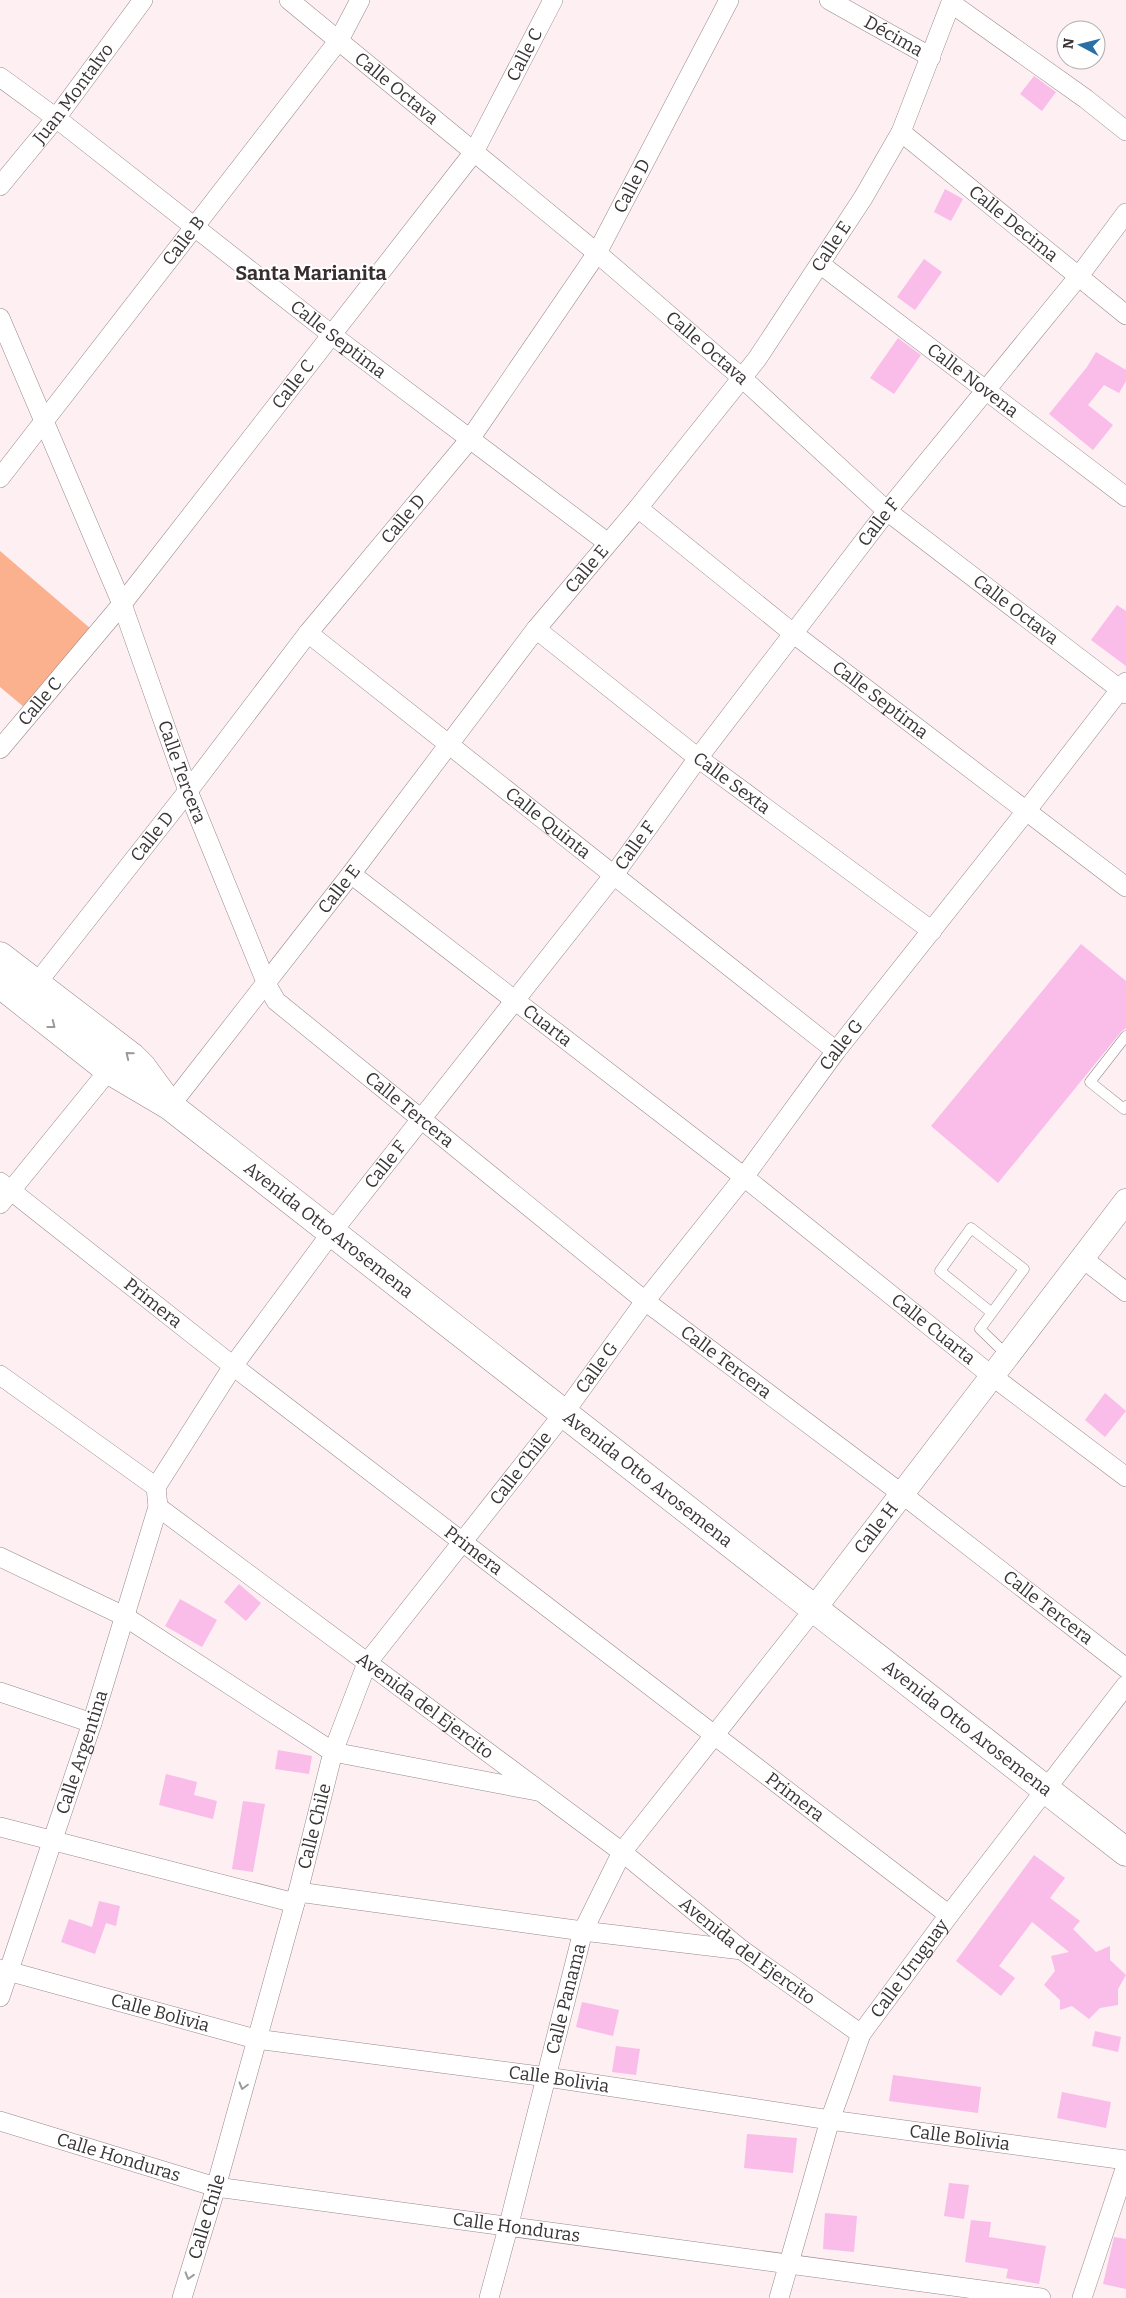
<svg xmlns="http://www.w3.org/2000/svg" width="1126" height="2298" viewBox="0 0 1126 2298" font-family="Bitter,serif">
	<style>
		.green { fill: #fcb18e }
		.building { fill: #fabce8 }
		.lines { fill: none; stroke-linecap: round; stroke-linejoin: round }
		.service-casing { stroke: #96898c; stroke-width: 11 }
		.minor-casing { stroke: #96898c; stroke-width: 20 }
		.tertiary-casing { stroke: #96898c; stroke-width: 25 }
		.secondary-casing { stroke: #96898c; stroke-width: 29 }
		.service { stroke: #fff; stroke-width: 10 }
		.minor { stroke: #fff; stroke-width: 19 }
		.tertiary { stroke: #fff; stroke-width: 24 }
		.secondary { stroke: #fff; stroke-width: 28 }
		.oneway { stroke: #9c9a9a }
		.labels { text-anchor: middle; stroke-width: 4; stroke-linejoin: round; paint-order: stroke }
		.street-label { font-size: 18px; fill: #393435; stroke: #fff }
		.quarter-label { font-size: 20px; font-weight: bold; fill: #382e31; stroke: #fff }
	</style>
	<rect width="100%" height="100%" fill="#fdeff2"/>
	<path class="green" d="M0,551L91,629L24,707L0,687Z"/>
	<path class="building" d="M1034,76L1056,92L1042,111L1020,94Z
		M945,189L963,199L951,221L934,212Z
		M924,259L942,272L915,310L897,297Z
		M898,338L921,355L894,394L870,378Z
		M1096,352L1126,370V381L1119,393L1104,385L1088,405L1113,425L1093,450L1049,414L1087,367Z
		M1117,605L1126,611V666L1091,640Z
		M1081,944L1126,981V1028L1121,1032L998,1183L931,1126Z
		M1105,1393L1126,1411L1105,1437L1085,1420Z
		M239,1584L261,1603L246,1621L224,1602Z
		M180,1599L217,1620L202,1647L165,1626Z
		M278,1750L312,1756L309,1774L275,1769Z
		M166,1774L197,1782L194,1795L217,1801L213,1819L159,1805Z
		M243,1801L265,1804L253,1872L232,1869Z
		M1034,1855L1065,1878L1050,1898L1080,1921L1073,1929L1096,1952L1110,1946V1960L1126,1975L1118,1989V2005L1100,2008L1089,2019L1072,2006L1060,2010V2000L1044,1985L1055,1971L1051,1956L1069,1952L1032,1922L999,1966L1015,1978L1001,1996L956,1961Z
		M99,1901L120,1906L116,1926L106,1923L95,1954L61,1942L69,1919L92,1927Z
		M582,2002L619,2010L613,2036L576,2027Z
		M1095,2031L1121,2037L1118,2052L1092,2046Z
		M616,2046L640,2049L636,2075L612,2072Z
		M893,2075L981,2087L978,2113L889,2101Z
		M1062,2092L1111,2102L1106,2128L1057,2118Z
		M747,2134L797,2138L793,2173L744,2168Z
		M949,2183L969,2185L964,2219L944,2216Z
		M825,2213L857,2216L854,2252L823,2249Z
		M971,2220L991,2222L989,2237L1046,2246L1039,2284L1006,2278L1008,2269L965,2262Z
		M1114,2237L1126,2239V2289L1103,2284Z"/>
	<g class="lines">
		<g class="service-casing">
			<path id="service" d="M1126,1036L1090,1082L1124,1109L1126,1106
				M992,1313L940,1271L971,1228L1024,1269L980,1329L1008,1356"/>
		</g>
		<g class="minor-casing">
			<g id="minor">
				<path id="s1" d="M289,0L597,253L742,378L887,511L1126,694"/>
				<path id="s2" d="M829,0L931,57"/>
				<path d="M951,3L1086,99L1126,131"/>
				<path id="s3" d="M0,77L56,118L332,335L608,543"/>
				<path id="s4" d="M901,132L1126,315"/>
				<path id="s5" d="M0,186L56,118L143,0"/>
				<path id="s6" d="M820,264L1126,497"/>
				<path id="s7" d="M0,318L122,604L188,791L268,987L276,1001L645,1301L902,1494L1126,1668"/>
				<path id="s8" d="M0,478L339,40L360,0"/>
				<path id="s9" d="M638,508L794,634L1126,887"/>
				<path id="s10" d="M536,629L698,758L932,931"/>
				<path id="s11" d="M308,633L836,1051"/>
				<path id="s12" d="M0,749L122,604L474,152L553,0"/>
				<path id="s13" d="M351,874L744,1177L992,1376L1126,1477"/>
				<path id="s14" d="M29,993L188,791L308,633L470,439L597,253L729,0"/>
				<path id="s15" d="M170,1106L351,874L536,629L638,508L757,359L863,198L901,132L952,0"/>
				<path id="s16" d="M0,1182L233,1366L949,1915"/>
				<path d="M0,1204L109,1070"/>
				<path d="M1082,1258L1126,1292"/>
				<path id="s17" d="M0,1375L156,1487L158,1507L622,1852L742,1950L861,2034"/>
				<path id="s18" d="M156,1487L233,1366L332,1232L613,876L698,758L887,511L1079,276L1126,213"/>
				<path d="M0,1557L124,1616L333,1752L537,1791"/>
				<path d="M0,1692L92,1723"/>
				<path d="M0,1827L295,1903"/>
				<path d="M298,1892L583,1931L742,1950"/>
				<path id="s19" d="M0,1969L256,2039L547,2077L830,2120L1126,2160"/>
				<path id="s20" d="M0,1997L92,1723L158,1507"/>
				<path id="s21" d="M0,2121L216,2187L1041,2298"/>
				<path id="s22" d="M182,2298L216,2187L298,1892L333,1752L367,1663L564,1413L645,1301L744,1177L836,1051L1027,810L1126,682"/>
				<path id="s23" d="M489,2298L508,2228L583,1931L622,1852L814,1609"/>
				<path id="s24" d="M779,2298L830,2120L861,2034L949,1915L1126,1685"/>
				<path d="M1082,2298L1126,2166"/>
			</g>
		</g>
		<g class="tertiary-casing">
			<g id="tertiary">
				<path id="s25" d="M814,1609L1126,1201"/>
			</g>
		</g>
		<g class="secondary-casing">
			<g id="secondary">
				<path d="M0,956L132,1057L142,1067L164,1097"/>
				<path id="s26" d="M0,984L109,1070L170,1106L1126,1852"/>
			</g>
		</g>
		<use href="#service" class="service"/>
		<use href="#minor" class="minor"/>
		<use href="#tertiary" class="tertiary"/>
		<use href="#secondary" class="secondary"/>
	</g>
	<defs><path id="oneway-chevron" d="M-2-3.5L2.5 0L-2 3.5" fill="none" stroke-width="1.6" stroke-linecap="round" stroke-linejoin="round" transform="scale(1.25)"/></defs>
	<g class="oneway">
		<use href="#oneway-chevron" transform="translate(52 1025) rotate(38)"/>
		<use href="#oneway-chevron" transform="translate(129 1055) rotate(-141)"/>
		<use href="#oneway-chevron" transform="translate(243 2086) rotate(105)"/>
		<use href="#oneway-chevron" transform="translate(189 2276) rotate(107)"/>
	</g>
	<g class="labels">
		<g class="street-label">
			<text dy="6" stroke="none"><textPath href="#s2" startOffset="74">Décima</textPath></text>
			<text dy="6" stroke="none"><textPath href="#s12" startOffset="872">Calle C</textPath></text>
			<text dy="6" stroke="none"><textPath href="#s1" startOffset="139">Calle Octava</textPath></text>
			<text dy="6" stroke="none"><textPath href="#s5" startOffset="118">Juan Montalvo</textPath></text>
			<text dy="6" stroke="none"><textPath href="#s14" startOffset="1009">Calle D</textPath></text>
			<text dy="6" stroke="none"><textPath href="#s4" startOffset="145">Calle Decima</textPath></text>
			<text dy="6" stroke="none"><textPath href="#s8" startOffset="300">Calle B</textPath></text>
			<text dy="6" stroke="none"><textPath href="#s15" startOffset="1085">Calle E</textPath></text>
			<text dy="6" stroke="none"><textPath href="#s3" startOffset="428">Calle Septima</textPath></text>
			<text dy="6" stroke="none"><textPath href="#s1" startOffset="544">Calle Octava</textPath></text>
			<text dy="6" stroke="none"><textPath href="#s6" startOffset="192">Calle Novena</textPath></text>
			<text dy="6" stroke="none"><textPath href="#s12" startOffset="468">Calle C</textPath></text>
			<text dy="6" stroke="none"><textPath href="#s14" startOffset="604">Calle D</textPath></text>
			<text dy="6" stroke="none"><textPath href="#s18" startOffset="1206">Calle F</textPath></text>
			<text dy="6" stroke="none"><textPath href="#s15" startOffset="680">Calle E</textPath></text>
			<text dy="6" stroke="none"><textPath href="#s1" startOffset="949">Calle Octava</textPath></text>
			<text dy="6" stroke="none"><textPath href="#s9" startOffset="309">Calle Septima</textPath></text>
			<text dy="6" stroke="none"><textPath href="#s12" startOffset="62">Calle C</textPath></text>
			<text dy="6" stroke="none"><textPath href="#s7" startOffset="489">Calle Tercera</textPath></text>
			<text dy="6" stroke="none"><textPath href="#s10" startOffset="249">Calle Sexta</textPath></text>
			<text dy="6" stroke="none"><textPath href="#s11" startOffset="306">Calle Quinta</textPath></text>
			<text dy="6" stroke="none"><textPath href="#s14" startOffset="199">Calle D</textPath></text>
			<text dy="6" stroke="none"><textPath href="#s18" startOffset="801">Calle F</textPath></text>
			<text dy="6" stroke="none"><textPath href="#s15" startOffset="275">Calle E</textPath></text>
			<text dy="6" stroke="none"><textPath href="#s13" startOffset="248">Cuarta</textPath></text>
			<text dy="6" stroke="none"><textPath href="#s22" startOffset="1441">Calle G</textPath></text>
			<text dy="6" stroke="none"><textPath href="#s7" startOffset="909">Calle Tercera</textPath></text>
			<text dy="6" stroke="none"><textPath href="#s18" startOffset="396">Calle F</textPath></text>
			<text dy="6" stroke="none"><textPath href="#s26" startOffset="411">Avenida Otto Arosemena</textPath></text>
			<text dy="6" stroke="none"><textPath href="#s16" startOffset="195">Primera</textPath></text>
			<text dy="6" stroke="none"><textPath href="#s13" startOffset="739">Calle Cuarta</textPath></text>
			<text dy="6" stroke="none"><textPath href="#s7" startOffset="1314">Calle Tercera</textPath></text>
			<text dy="6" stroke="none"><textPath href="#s22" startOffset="1036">Calle G</textPath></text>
			<text dy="6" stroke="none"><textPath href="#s22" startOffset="910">Calle Chile</textPath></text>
			<text dy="6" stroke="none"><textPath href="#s26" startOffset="816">Avenida Otto Arosemena</textPath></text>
			<text dy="6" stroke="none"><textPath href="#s25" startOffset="102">Calle H</textPath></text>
			<text dy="6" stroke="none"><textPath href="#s16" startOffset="600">Primera</textPath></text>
			<text dy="6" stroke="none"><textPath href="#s7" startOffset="1719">Calle Tercera</textPath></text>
			<text dy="6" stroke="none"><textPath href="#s17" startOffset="545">Avenida del Ejercito</textPath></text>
			<text dy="6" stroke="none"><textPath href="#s26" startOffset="1221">Avenida Otto Arosemena</textPath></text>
			<text dy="6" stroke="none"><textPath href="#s20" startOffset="258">Calle Argentina</textPath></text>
			<text dy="6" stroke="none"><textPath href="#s16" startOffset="1005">Primera</textPath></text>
			<text dy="6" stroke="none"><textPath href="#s22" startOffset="490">Calle Chile</textPath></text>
			<text dy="6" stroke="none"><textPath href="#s17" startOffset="950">Avenida del Ejercito</textPath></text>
			<text dy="6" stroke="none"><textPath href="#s24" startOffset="358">Calle Uruguay</textPath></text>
			<text dy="6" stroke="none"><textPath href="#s23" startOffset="309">Calle Panama</textPath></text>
			<text dy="6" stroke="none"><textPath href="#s19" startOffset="166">Calle Bolivia</textPath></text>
			<text dy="6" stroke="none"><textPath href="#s19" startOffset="571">Calle Bolivia</textPath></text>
			<text dy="6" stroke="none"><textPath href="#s19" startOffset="976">Calle Bolivia</textPath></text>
			<text dy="6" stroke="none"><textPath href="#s21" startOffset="124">Calle Honduras</textPath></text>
			<text dy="6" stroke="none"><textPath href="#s22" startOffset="85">Calle Chile</textPath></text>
			<text dy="6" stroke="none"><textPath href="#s21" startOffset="529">Calle Honduras</textPath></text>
		</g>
		<g class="quarter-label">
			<text x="311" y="280">Santa Marianita</text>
		</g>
	</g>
	<g transform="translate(1081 45) rotate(277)"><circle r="24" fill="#ffffff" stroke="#b0aeae"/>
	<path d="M0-4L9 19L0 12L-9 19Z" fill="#2b6fa4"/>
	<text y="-8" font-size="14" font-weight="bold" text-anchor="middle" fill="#393435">N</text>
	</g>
</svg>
